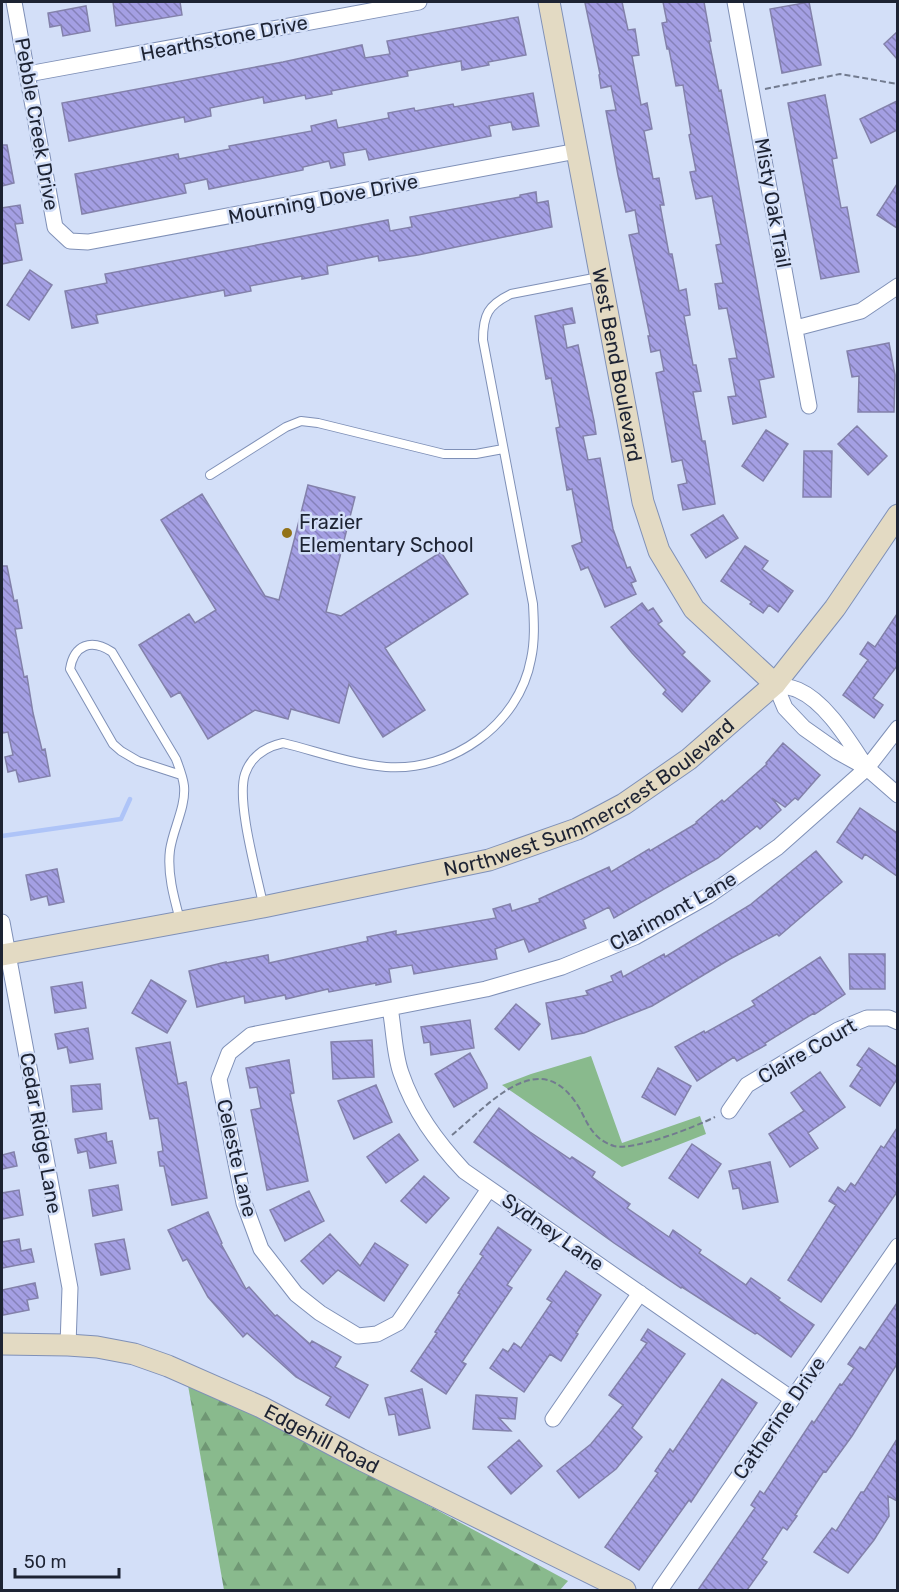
<svg xmlns="http://www.w3.org/2000/svg" width="899" height="1592" viewBox="0 0 899 1592" font-family="Rubik,sans-serif">
	<style>
		.green { fill: #89ba8d }
		.forest { fill: url(#forest-firs) }
		.lines { fill: none; stroke-linecap: round; stroke-linejoin: round }
		.stream { stroke: #aec4f8; stroke-width: 4.5 }
		.building { fill: url(#building-back-hatch); stroke: #8381aa; stroke-width: 1.5 }
		.lane-casing { stroke: #7f90b7; stroke-width: 10 }
		.street-casing { stroke: #7f90b7; stroke-width: 17 }
		.secondary-casing { stroke: #7f90b7; stroke-width: 23 }
		.path { stroke: #727b8f; stroke-width: 2; stroke-dasharray: 6 3; stroke-linecap: butt }
		.lane { stroke: #fff; stroke-width: 8 }
		.street { stroke: #fff; stroke-width: 15 }
		.secondary { stroke: #e3dac3; stroke-width: 21 }
		.poi-dot { fill: #927218; stroke: #d3dff8; stroke-width: 2 }
		.labels { text-anchor: middle; stroke-width: 5; stroke-linejoin: round; paint-order: stroke }
		.street-label { font-size: 20px; fill: #1d2333; stroke: #d3dff8 }
		.poi-label { font-size: 20px; fill: #1d2333; stroke: #d3dff8; text-anchor: start }
	</style>
	<defs>
		<pattern id="forest-firs" width="22" height="20" patternUnits="userSpaceOnUse" patternTransform="scale(1.5)"><rect width="22" height="20" fill="#89ba8d"/><path d="M5 1l3.5 6h-7zM16 11l3.5 6h-7z" fill="#6f9774"/></pattern>
		<pattern id="building-back-hatch" width="6" height="6" patternUnits="userSpaceOnUse" patternTransform="scale(1.5)"><rect width="6" height="6" fill="#a49fe3"/><path d="M-1 5l2 2M0 0l6 6M5-1l2 2" fill="none" stroke="#8581b9"/></pattern>
	</defs>
	<rect width="100%" height="100%" fill="#d3dff8"/>
	<path class="green" d="M591,1056L622,1143L700,1116L706,1134L622,1167L502,1085L531,1074Z"/>
	<path class="forest" d="M186,1374L568,1581L560,1590H224Z"/>
	<g class="lines">
		<path class="stream" d="M2,836L121,819L130,799"/>
	</g>
	<path class="building" d="M113,2H180L182,15L116,26Z
		M592,2H622L628,30L635,29L639,55L632,56L641,105L647,103L652,129L644,131L653,179L659,178L664,205H660L669,254H672L679,291L686,289L690,315L684,316L693,365H696L701,391L693,392L702,441H705L715,504L683,510L678,485L687,483L682,460L672,462L656,373L664,371L660,350L651,352L648,336H650L629,235L639,233L635,210L626,212L618,175L606,111L616,110L611,86L601,88L599,75L600,74L585,3Z
		M663,2H704L711,41H709L719,91L721,90L774,377L759,380L766,417L733,424L728,397L736,396L729,359L737,358L727,308L719,309L715,284L723,283L716,245L721,244L712,196L696,199L690,172L696,171L689,135L691,134L683,85L676,86L669,49H667L662,23L667,22Z
		M809,2L821,65L782,73L770,9Z
		M86,6L90,31L63,36L61,25L50,27L48,13Z
		M518,17L526,55L488,62L489,65L462,70L461,61L407,71L408,76L331,91L332,94L306,99L305,95L264,103L263,97L210,108L211,116L185,122L184,117L69,141L62,103L283,62L362,45L365,58L390,54L387,41Z
		M897,32V59L884,44Z
		M533,93L539,126L513,130L511,122L489,126L491,136L369,160L366,149L343,153L345,165L331,168L329,161L303,167V170L209,189L207,179L184,184L186,193L82,214L75,174L178,154L179,159L230,149L229,146L312,131L311,126L336,120L338,128L389,118L388,113L414,108L415,111L453,104L454,107Z
		M825,95L837,158L832,159L841,208L847,207L859,272L821,279L788,103Z
		M897,101V130L871,143L860,119Z
		M2,145H7L14,183L2,186Z
		M897,184V228L877,215Z
		M536,192L537,203L548,201L552,227L418,255L379,261L378,256L327,266L328,274L302,279V276L250,286L251,291L225,296L224,290L96,315L98,323L72,328L65,291L107,283L105,274L388,220L390,231L412,227L410,217L520,197V195Z
		M20,205L23,223L15,224L22,260L2,264V208Z
		M30,270L52,285L29,320L7,305Z
		M572,308L575,323L563,325L567,348L578,345L594,421L596,434L583,436L588,460L600,458L613,529L627,568L630,567L636,581L631,583L636,594L605,607L588,567L581,570L572,546L582,542L572,489L567,490L556,428L560,427L551,378L546,379L535,316Z
		M889,343L895,375L894,412H858L859,376L852,377L847,351Z
		M857,426L887,456L868,475L838,444Z
		M766,430L788,444L763,481L742,466Z
		M804,451H832L831,497H803Z
		M308,485L355,497L326,612L341,616L441,552L468,594L385,648L425,710L383,737L349,684L339,723L291,709L288,719L255,710L208,739L180,692L171,697L139,645L189,614L195,623L216,610L161,520L202,494L265,596L279,600Z
		M723,515L738,538L706,558L691,535Z
		M745,546L768,561L762,569L793,591L778,612L769,605L763,613L750,604L752,602L721,581Z
		M2,566H7L14,601L17,600L22,628L15,629L24,677L27,676L33,713L42,750L45,749L50,776L19,782L16,770L8,772L5,757L13,755L8,732L2,733Z
		M642,603L648,611L653,608L662,621L658,624L685,652L682,655L710,681L682,712L663,694L666,690L632,653L611,627Z
		M897,614V666L873,698L883,705L874,718L843,695L868,660L860,654L868,642L875,647Z
		M783,743L820,775L798,800L795,798L785,807L772,798L781,810L760,829L757,826L718,858L614,918L609,907L583,920L586,928L529,952L524,939L495,949L497,959L414,974L412,965L389,969L391,982L376,985V983L329,992L328,989L286,999L285,995L245,1003L244,996L197,1007L189,971L226,962V963L268,955L269,963L368,941L367,937L396,931V935L496,918L493,909L510,904L512,911L540,902L539,899L609,867L611,872L649,849L650,851L697,823L696,822L722,800L724,802L767,764L766,763Z
		M860,808L897,833V876L865,854L862,859L837,842Z
		M816,851L842,882L779,936L777,934L730,959L652,1006L584,1033L552,1039L546,1003L588,995L586,991L613,981L611,976L621,971L623,977L664,954L665,957L750,905Z
		M57,869L64,902L49,905L47,896L31,900L26,875Z
		M849,954H885V989H850Z
		M820,957L845,994L815,1014L814,1013L765,1043L766,1045L737,1061L734,1057L697,1081L675,1047L704,1031L705,1033L755,1005L752,1001Z
		M151,980L186,1001L167,1033L132,1013Z
		M82,982L86,1008L55,1013L51,987Z
		M516,1004L540,1024L519,1050L495,1029Z
		M470,1020L474,1048L431,1055L430,1042L424,1043L421,1027Z
		M88,1028L93,1059L70,1063L67,1047L58,1049L55,1034Z
		M372,1040L374,1077L333,1079L331,1042Z
		M170,1042L178,1084L186,1082L207,1198L172,1205L164,1166H160L158,1152L163,1151L158,1118L150,1119L136,1048Z
		M869,1048L897,1067V1079L880,1106L850,1086L862,1068L857,1065Z
		M470,1053L487,1084V1088L454,1107L435,1074Z
		M289,1060L294,1093L290,1094L308,1181L267,1190L251,1110L261,1108L257,1087L250,1088L246,1068Z
		M658,1068L691,1086L675,1115L642,1097Z
		M820,1072L845,1107L808,1133L818,1148L790,1167L769,1134L804,1111L791,1093Z
		M100,1084L102,1109L73,1112L71,1086Z
		M376,1085L392,1122L354,1139L338,1101Z
		M499,1108L530,1132L570,1159L572,1157L595,1172L592,1177L630,1204L627,1208L669,1237L673,1230L701,1250L699,1253L746,1285L751,1278L780,1298L778,1300L814,1325L791,1357L757,1333L755,1334L682,1287L681,1288L614,1243L474,1142Z
		M897,1128V1192L821,1302L788,1280L836,1205L829,1201L838,1187L845,1192L851,1183L855,1186L881,1146L884,1148Z
		M106,1133L107,1142L112,1141L116,1163L90,1168L87,1151L78,1153L75,1139Z
		M399,1134L418,1160L386,1183L367,1157Z
		M692,1144L721,1164L698,1198L669,1178Z
		M14,1152L17,1166L2,1169V1155Z
		M770,1162L778,1202L743,1209L739,1188L733,1189L729,1171Z
		M424,1176L449,1198L426,1223L401,1201Z
		M118,1185L122,1210L93,1216L89,1190Z
		M19,1190L23,1215L2,1219V1193Z
		M309,1191L324,1221L285,1241L270,1210Z
		M208,1212L222,1243L221,1244L246,1289L249,1287L275,1316L277,1315L310,1344L312,1341L341,1357L335,1367L368,1385L349,1418L326,1405L331,1397L296,1377L247,1333L243,1337L208,1297L187,1259L183,1261L168,1230Z
		M498,1227L531,1250L507,1285L512,1288L462,1362L466,1364L446,1394L411,1371L437,1333L435,1332L460,1294L458,1293L483,1256L480,1254Z
		M330,1234L360,1266L375,1243L408,1265L384,1301L338,1270L323,1284L301,1261Z
		M19,1239L21,1251L31,1249L34,1262L2,1268V1242Z
		M124,1239L130,1269L101,1275L95,1244Z
		M566,1271L601,1295L576,1333L578,1334L561,1361L550,1354L524,1392L490,1368L503,1349L508,1352L514,1343L521,1348L552,1302L547,1299Z
		M35,1283L38,1298L27,1300L29,1310L3,1315L2,1290Z
		M897,1303V1364L852,1436L826,1472L824,1471L795,1515L797,1516L787,1530L783,1527L762,1559L767,1562L747,1590H698L755,1508L751,1505L760,1491L764,1494L812,1421L814,1423L840,1384L842,1385L854,1368L848,1364L860,1347L865,1350Z
		M648,1329L685,1354L632,1428L642,1437L616,1469L579,1498L557,1471L591,1444L623,1405L609,1395L647,1343L641,1340Z
		M722,1379L757,1403L691,1502L689,1500L639,1570L605,1547L658,1473L655,1471L670,1449L673,1452Z
		M422,1389L430,1428L399,1435L395,1414L389,1415L385,1398Z
		M476,1395L517,1398L515,1419L499,1418L511,1431L473,1429Z
		M897,1439V1501L888,1496L889,1516L874,1540L848,1573L814,1552L832,1528L836,1531L861,1492H864Z
		M519,1440L542,1466L511,1494L488,1467Z"/>
	<g class="lines">
		<g class="lane-casing">
			<path id="lane" d="M210,475L286,427L301,421L318,423L444,454H476L503,449
				M263,904C257,875 236,801 245,774C251,756 265,747 283,743C316,751 351,764 386,767C451,772 519,725 531,659C535,641 534,622 533,604L483,340C483,315 488,305 511,294L599,277
				M180,920C174,898 167,873 170,850C173,829 186,807 184,786C183,777 179,767 176,759L112,652C91,638 74,645 70,669L113,744L121,751L138,761L181,775"/>
		</g>
		<g class="street-casing">
			<path id="street" d="M14,2L55,227L70,241L88,242L577,151
				M735,2L809,406
				M28,74L419,2
				M796,328L861,311L898,286
				M775,684L785,708L804,728L838,752L867,768L898,795
				M775,684C782,686 791,687 798,690C826,702 849,741 865,765
				M2,922L70,1288L68,1345
				M390,1008C394,1029 394,1053 401,1073C414,1111 436,1141 464,1171L792,1399
				M729,1111L747,1085L838,1030L867,1018H889L898,1022
				M489,1189L398,1323L377,1334L358,1336L320,1313L296,1294L261,1249L244,1203L219,1079L229,1053L251,1035L486,989L562,967L635,937L708,896L778,847L867,768L898,728
				M553,1419L640,1293
				M660,1590L898,1246"/>
		</g>
		<g class="secondary-casing">
			<g id="secondary">
				<path id="s1" d="M549,2L643,502L659,551L694,609L775,684"/>
				<path id="s2" d="M2,955L263,907L489,860L577,829L624,804L689,759L775,684L835,608L898,515"/>
				<path id="s3" d="M2,1344L68,1345L97,1347L134,1354L168,1366L261,1407L360,1459L625,1590"/>
			</g>
		</g>
		<path class="path" d="M765,89L840,74L898,84
			M452,1135C491,1103 542,1041 581,1111C589,1127 595,1140 614,1146C634,1151 695,1127 715,1117"/>
		<use href="#lane" class="lane"/>
		<use href="#street" class="street"/>
		<use href="#secondary" class="secondary"/>
	</g>
	<circle class="poi-dot" cx="287" cy="533" r="6"/>
	<g class="labels">
		<g class="street-label">
			<text transform="translate(224 38) rotate(-11)" y="7">Hearthstone Drive</text>
			<text transform="translate(37 124) rotate(80)" y="7">Pebble Creek Drive</text>
			<text transform="translate(323 199) rotate(-11)" y="7">Mourning Dove Drive</text>
			<text transform="translate(773 203) rotate(80)" y="7">Misty Oak Trail</text>
			<text dy="7" stroke="none"><textPath href="#s1" startOffset="369">West Bend Boulevard</textPath></text>
			<text dy="7" stroke="none"><textPath href="#s2" startOffset="614">Northwest Summercrest Boulevard</textPath></text>
			<text transform="translate(673 911) rotate(-29)" y="7">Clarimont Lane</text>
			<text transform="translate(807 1051) rotate(-30)" y="7">Claire Court</text>
			<text transform="translate(41 1133) rotate(80)" y="7">Cedar Ridge Lane</text>
			<text transform="translate(237 1158) rotate(77)" y="7">Celeste Lane</text>
			<text transform="translate(553 1232) rotate(35)" y="7">Sydney Lane</text>
			<text transform="translate(779 1418) rotate(-55)" y="7">Catherine Drive</text>
			<text dy="7" stroke="none"><textPath href="#s3" startOffset="339">Edgehill Road</textPath></text>
		</g>
		<g class="poi-label">
			<text x="299" y="529">Frazier<tspan x="299" dy="23">Elementary School</tspan></text>
		</g>
	</g>
	<rect width="899" height="1592" fill="none" stroke="#1d2333" stroke-width="6"/>
	<path d="M15 1568v9h104v-9" fill="none" stroke="#1d2333" stroke-width="3"/>
	<text x="24" y="1568" font-size="18" fill="#1d2333" stroke="#d3dff8" stroke-width="4.5" paint-order="stroke">50 m</text>
</svg>
